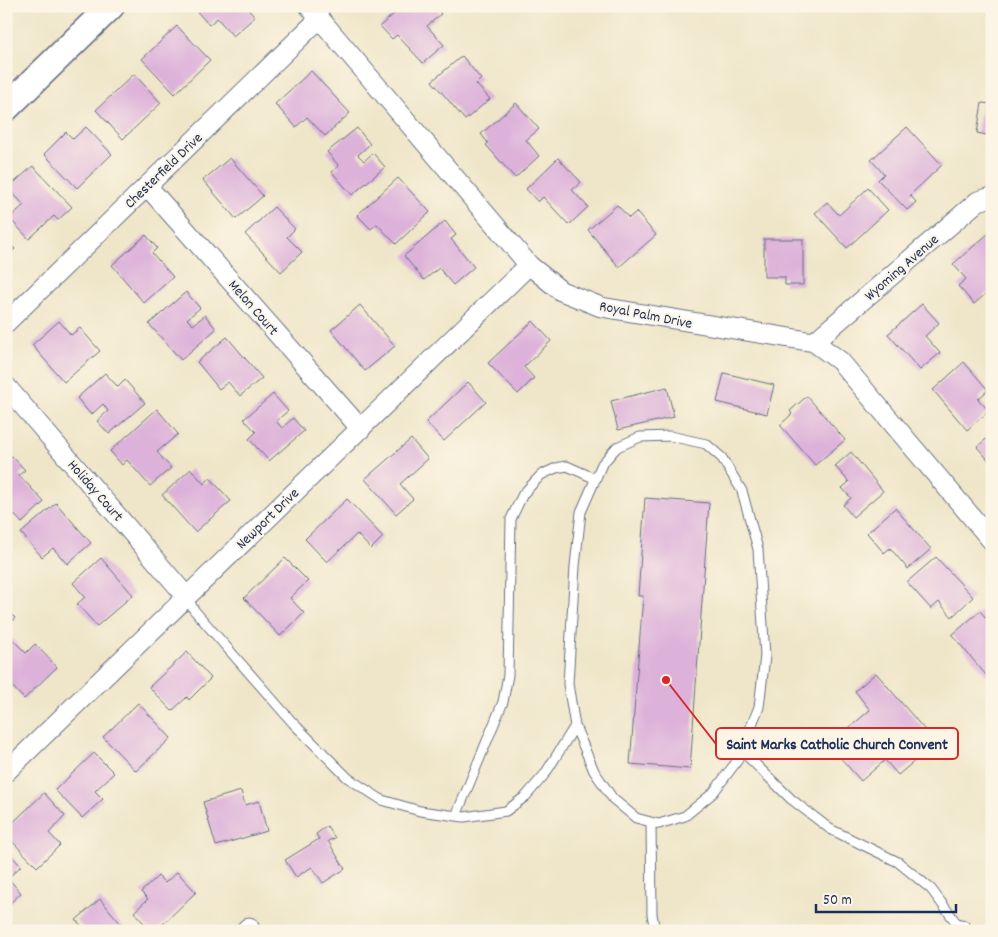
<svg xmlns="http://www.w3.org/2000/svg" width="998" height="937" viewBox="0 0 998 937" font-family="Dekko,sans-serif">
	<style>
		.building { fill: #ddb2da }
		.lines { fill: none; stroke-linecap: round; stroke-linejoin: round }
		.service-casing { stroke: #656f83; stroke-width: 11 }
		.minor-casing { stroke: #656f83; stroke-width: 21 }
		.secondary-casing { stroke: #656f83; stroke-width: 29 }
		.service { stroke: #fff; stroke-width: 9 }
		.minor { stroke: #fff; stroke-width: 19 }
		.secondary { stroke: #fff; stroke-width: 26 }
		.labels { text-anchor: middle; stroke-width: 4; stroke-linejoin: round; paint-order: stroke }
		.street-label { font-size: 15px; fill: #1b2f5e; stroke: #fcf5e5 }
		.leader { fill: none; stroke: #d62828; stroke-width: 2 }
		.callout-dot { fill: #d62828; stroke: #fcf5e5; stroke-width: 2 }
		.callout { fill: #fcf5e5; stroke: #d62828; stroke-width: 2 }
		.callout-label { font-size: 16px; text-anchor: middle; font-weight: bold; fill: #1b2f5e }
	</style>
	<rect width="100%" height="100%" fill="#fcf5e5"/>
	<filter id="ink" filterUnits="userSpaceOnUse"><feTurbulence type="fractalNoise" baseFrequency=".02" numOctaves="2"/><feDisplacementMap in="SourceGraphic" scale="10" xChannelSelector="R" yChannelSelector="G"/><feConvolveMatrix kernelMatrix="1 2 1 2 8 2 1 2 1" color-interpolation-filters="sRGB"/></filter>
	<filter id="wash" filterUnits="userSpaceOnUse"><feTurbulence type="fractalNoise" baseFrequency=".0096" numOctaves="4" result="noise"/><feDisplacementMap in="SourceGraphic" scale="20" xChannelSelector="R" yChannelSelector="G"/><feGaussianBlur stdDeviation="1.12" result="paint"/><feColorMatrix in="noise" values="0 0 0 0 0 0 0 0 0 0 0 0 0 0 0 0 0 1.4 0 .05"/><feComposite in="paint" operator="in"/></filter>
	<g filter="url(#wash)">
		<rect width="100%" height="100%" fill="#efe6c9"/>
		<g id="blocks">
			<path class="building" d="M192,6H245L255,17L233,36L217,18L209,25Z
				M403,6H434L441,14L427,26L444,45L423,63L397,35L392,39L380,26Z
				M177,26L210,60L175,94L142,59Z
				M462,56L481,79L476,84L490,99L465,120L432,81Z
				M311,71L350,113L325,136L307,117L296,127L275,104Z
				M134,74L161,103L123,139L96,110Z
				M516,103L539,129L526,140L539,156L515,178L486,145L488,143L481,134Z
				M982,103L992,104V136L977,133Z
				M86,127L112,154L77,188L44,154L66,132L73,139Z
				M907,127L942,165L910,195L916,202L907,210L878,180L884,174L871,160Z
				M357,128L370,144L358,155L364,161L373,153L385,167L352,195L332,172L339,166L327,152Z
				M230,158L263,196L236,219L203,180Z
				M558,158L581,182L572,190L588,207L569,225L543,197L538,202L526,189Z
				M33,166L72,207L58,220L54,216L29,239L9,218L24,205L8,188Z
				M398,178L430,212L396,244L377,224L371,229L357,215Z
				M868,188L888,210L847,248L815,213L827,202L839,215Z
				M617,205L629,218L636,212L656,235L619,267L588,230Z
				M274,207L295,229L287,237L302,252L281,272L245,234Z
				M445,221L456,235L451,239L474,267L453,285L439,268L424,280L404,256Z
				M989,233L992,236V296L988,292L974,304L958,286L966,279L953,264Z
				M146,235L157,248L152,253L173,277L144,303L112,265Z
				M764,239H803V285H785V277H764Z
				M6,240L15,249L6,257Z
				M186,292L200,308L187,319L193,325L205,315L216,329L181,360L149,324Z
				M922,304L939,323L925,336L940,353L920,370L888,334Z
				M360,305L395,346L365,371L331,330Z
				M59,321L71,335L80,328L100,351L64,382L32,345Z
				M533,321L551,341L524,367L534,378L518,394L488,363Z
				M227,337L262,378L240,396L228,382L219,389L197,362Z
				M964,362L988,390L978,399L989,411L967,430L933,390Z
				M105,373L118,387L125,380L145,403L109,434L97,421L108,411L103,404L91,415L77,398Z
				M724,373L774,385L767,414L717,402Z
				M468,382L486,402L444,441L426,422Z
				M667,387L674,417L618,430L611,401Z
				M273,394L288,411L276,421L282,428L293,418L304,431L269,461L249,439L256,432L244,419Z
				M807,396L845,440L815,465L780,425L792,414L790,411Z
				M157,409L178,434L157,452L171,468L150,486L127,460L122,465L110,451Z
				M992,434V464L977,447Z
				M411,439L428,459L400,484L413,499L396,514L365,479Z
				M851,452L883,491L853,517L843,505L851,498L842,488L849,482L835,466Z
				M12,456L25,470L19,475L44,502L22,523L8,508L6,509V461Z
				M191,469L204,484L210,478L231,501L195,532L162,495Z
				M645,498L709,503L690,769L630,764L643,596H638Z
				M347,499L383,537L371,549L357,534L327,562L305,539Z
				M56,503L91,543L67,564L53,548L42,557L21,533Z
				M895,508L931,549L908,569L890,548L884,553L867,533Z
				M936,557L973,597L952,617L939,602L931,609L907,582Z
				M101,558L133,595L97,626L77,604L85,597L73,583Z
				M285,558L308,581L290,598L304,613L280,636L244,598Z
				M6,609L15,618L6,626Z
				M980,611L992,625V671L986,675L952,635Z
				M10,637L26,653L35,644L57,667L24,699L6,680V641Z
				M187,652L211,678L189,700L187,697L172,711L149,687Z
				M876,673L936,743L898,775L885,760L861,781L829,745L870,710L855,691Z
				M138,703L171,738L136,771L103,737Z
				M94,753L114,773L95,791L103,799L82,818L55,790Z
				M241,791L245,805L259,801L267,831L216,846L203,802Z
				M44,793L65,816L49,833L60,845L37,867L6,835V829Z
				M327,826L335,838L328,841L345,869L323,883L312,867L296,877L285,860L319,839L316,834Z
				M6,850L21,866L8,878L21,893L6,907Z
				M177,872L196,892L156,931H151L134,912L148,899L141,892L158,876L165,883Z
				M100,899L127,931H86L76,920Z"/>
		</g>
	</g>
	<g filter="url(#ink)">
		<use href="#blocks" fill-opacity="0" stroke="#656f83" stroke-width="1"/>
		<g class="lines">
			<g class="service-casing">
				<path id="service" d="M186,596L194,610L293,723L348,778L382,800L420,811L464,817L506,811L526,796L545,774L575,726L568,684L575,566L581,512L602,464L617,447L640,437L670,436L706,444L722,458L742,491L758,549L765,656L759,707L737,761L713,793L685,816L659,824L651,822L636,818L613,799L594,771L575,726
					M741,750L791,799L830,829L898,862L931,889L961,929
					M456,816L503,702L508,675L511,519L523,494L541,475L556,468L567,466L596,479
					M651,822L652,914L655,931"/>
			</g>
			<g class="minor-casing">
				<path id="minor" d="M309,6L529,265L561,291L601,307L814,342L840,361L992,541
					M147,186L361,429
					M6,323L320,18
					M814,342L978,201L992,197
					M6,386L186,596
					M6,772L529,265
					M961,929L962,931
					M245,931L249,927"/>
			</g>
			<g class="secondary-casing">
				<path id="secondary" d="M6,108L111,6"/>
			</g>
			<use href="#service" class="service"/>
			<use href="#minor" class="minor"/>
			<use href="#secondary" class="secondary"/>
		</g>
	</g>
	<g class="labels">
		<g class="street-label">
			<text transform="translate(163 170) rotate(-44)" y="5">Chesterfield Drive</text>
			<text transform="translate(901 267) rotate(-41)" y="5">Wyoming Avenue</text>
			<text transform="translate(254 307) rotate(49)" y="5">Melon Court</text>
			<text transform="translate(646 314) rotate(11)" y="5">Royal Palm Drive</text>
			<text transform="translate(96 490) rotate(49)" y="5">Holiday Court</text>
			<text transform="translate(267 518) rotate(-44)" y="5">Newport Drive</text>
		</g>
	</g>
	<path class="leader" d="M666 680L716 744"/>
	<circle class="callout-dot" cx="666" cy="680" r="5"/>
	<rect class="callout" x="716" y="728" width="242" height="31" rx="5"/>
	<g class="callout-label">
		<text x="837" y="749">Saint Marks Catholic Church Convent</text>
	</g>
	<rect width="998" height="937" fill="none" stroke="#fcf5e5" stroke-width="25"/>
	<path d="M816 904v8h140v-8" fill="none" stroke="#1b2f5e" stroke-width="2.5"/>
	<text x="823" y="904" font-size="15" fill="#1b2f5e" stroke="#fcf5e5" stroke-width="4" paint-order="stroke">50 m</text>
</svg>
